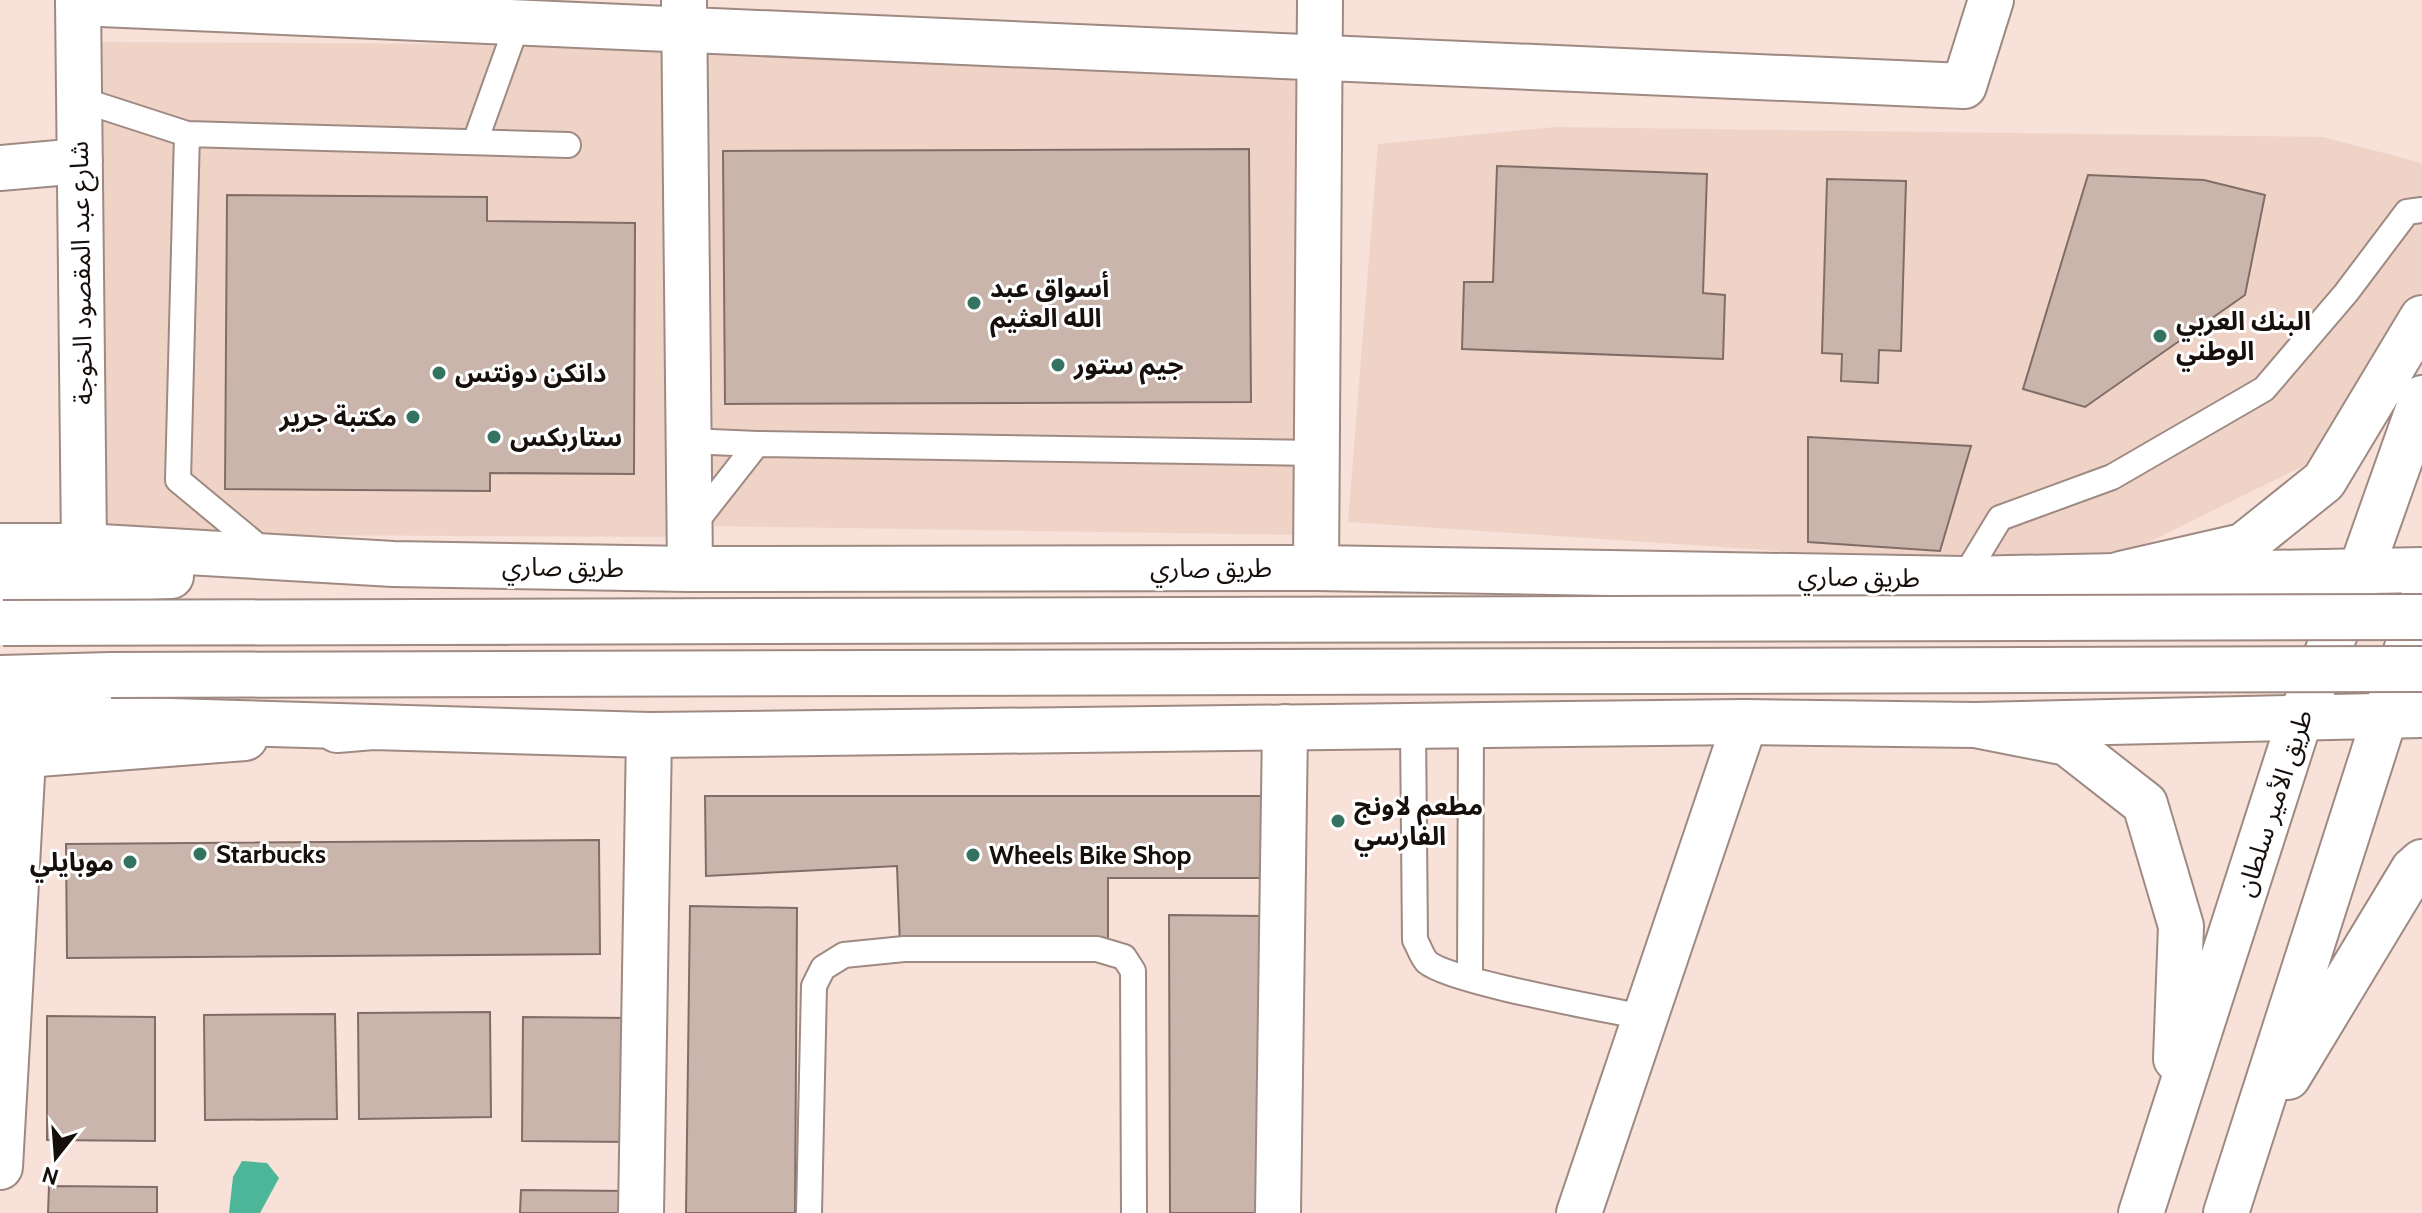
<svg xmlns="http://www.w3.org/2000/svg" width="2422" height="1213" viewBox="0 0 2422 1213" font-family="Cabin,'Noto Sans Arabic',sans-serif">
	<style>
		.built { fill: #f0d3c7 }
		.water { fill: #4db698 }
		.building { fill: #cab5ac; stroke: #806d66; stroke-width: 2 }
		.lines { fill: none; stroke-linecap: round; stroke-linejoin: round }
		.service-casing { stroke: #9e8a82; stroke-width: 28 }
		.minor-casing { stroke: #9e8a82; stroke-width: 48 }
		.tertiary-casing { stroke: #9e8a82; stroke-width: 48 }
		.secondary-casing { stroke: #9e8a82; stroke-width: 48 }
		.primary-casing { stroke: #9e8a82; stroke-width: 48 }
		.service { stroke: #fff; stroke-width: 24 }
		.minor { stroke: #fff; stroke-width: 44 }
		.tertiary { stroke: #fff; stroke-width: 44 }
		.secondary { stroke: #fff; stroke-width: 44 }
		.primary { stroke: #fff; stroke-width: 44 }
		.primary-bridge-casing { stroke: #9e8a82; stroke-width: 48; stroke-linecap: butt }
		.primary-bridge { stroke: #fff; stroke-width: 44 }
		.poi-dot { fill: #357361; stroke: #fff; stroke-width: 3 }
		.labels { text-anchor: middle; stroke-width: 6; stroke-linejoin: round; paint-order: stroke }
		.street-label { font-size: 26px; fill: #160f0c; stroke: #fff }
		.poi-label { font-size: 26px; font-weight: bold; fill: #160f0c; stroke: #fff; text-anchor: start }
	</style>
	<rect width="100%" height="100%" fill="#f7e1d8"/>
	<path class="built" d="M96,42L670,45V537L96,534Z
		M702,52L1306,71L1302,535L705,526Z
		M1556,127L2323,137L2422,163V289L2403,372L2305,465L2131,551L1912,560L1348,522L1378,144Z"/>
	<path class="water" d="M242,1161L267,1163L279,1178L260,1213H229L233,1177Z"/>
	<path class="building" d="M1249,149L1251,402L725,404L723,151Z
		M1497,166L1707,174L1703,293L1725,295L1723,359L1462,349L1464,282H1493Z
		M2088,175L2204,180L2265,195L2245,295L2085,407L2023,389Z
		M1827,179L1906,181L1901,351L1879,350L1878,383L1841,381L1842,354L1822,353Z
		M227,195L487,197V221L635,223L634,474L490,473V491L225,489Z
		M1808,437L1971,446L1940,551L1808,542Z
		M705,796H1263V878H1108V945H900L897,866L706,876Z
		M599,840L600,954L67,958L66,844Z
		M690,906L797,908L795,1213H686Z
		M1169,915L1263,916L1264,1213H1170Z
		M490,1012L491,1117L359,1119L358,1013Z
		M335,1014L337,1119L205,1120L204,1015Z
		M47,1016L155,1017V1141L47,1140Z
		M523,1017L631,1018L630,1142L522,1141Z
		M49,1186L157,1187V1213H48Z
		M521,1190L629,1191V1213H520Z"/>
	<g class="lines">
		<g class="service-casing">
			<path id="service" d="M79,99L187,134
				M475,142L518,22
				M689,441L757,444
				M691,528L757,444L1316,453
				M266,553L178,480L187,134L568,145
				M1963,579L2000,518L2112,477L2264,389L2346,293L2407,212L2422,210
				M1413,728L1415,940C1419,947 1422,957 1427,962C1450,982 1605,1009 1643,1017
				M1470,978L1471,727
				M809,1213L814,986L823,968L844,955L904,949H1097L1124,957L1133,971L1134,1213"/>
		</g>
		<g class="minor-casing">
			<path id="minor" d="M684,0L690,569
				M78,3L1964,86L1991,0
				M1316,568L1320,0
				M0,1167L23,758
				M641,1213L649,735
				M1278,1213L1285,727
				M1579,1213L1745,722"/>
		</g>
		<g class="tertiary-casing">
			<path id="tertiary" d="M78,0L84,546
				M0,168L80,161"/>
		</g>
		<g class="secondary-casing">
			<path id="secondary" d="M0,546H84L393,564L690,569L1316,568L1963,579L2422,570
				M0,584L171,576
				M337,730L373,727L649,735L1745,722L1975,725L2422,715
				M0,757L245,738"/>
		</g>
		<g class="primary-casing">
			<path id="primary" d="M2121,574L2243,546L2324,481L2422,318
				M0,678L111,675
				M0,716L373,727
				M1975,725L2067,743L2145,804L2181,926L2176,1059
				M2288,1077L2413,870L2422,862
				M2141,1213L2301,716L2360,573L2422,398
				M2226,1213L2422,601"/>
		</g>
		<use href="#service" class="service"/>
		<use href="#minor" class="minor"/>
		<use href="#tertiary" class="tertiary"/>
		<use href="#secondary" class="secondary"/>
		<use href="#primary" class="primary"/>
		<g class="primary-bridge-casing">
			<path id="primary-bridge" d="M3,623L2422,617
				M111,675L2422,669"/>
		</g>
		<use href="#primary-bridge" class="primary-bridge"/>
	</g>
	<g class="poi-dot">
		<circle cx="974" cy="303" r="8"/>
		<circle cx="2160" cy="336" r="8"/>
		<circle cx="1058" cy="365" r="8"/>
		<circle cx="439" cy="373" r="8"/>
		<circle cx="413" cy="417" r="8"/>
		<circle cx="494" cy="437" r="8"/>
		<circle cx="1338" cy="821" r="8"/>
		<circle cx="200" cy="854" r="8"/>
		<circle cx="973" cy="855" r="8"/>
		<circle cx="130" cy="862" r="8"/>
	</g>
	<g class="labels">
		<g class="street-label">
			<text transform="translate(81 273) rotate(-91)" y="9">شارع عبد المقصود الخوجة</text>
			<text transform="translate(563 567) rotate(1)" y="9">طريق صاري</text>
			<text x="1211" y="577">طريق صاري</text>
			<text transform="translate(1859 577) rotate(1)" y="9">طريق صاري</text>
			<text transform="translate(2274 803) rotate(-72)" y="9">طريق الأمير سلطان</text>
		</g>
		<g class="poi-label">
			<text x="990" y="297">أسواق عبد<tspan x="990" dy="30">الله العثيم</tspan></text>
			<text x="2176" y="330">البنك العربي<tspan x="2176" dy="30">الوطني</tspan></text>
			<text x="1074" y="374">جيم ستور</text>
			<text x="455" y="382">دانكن دونتس</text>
			<text x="397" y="426" text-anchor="end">مكتبة جرير</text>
			<text x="510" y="446">ستاربكس</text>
			<text x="1354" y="815">مطعم لاونج<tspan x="1354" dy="30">الفارسي</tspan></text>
			<text x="216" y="863">Starbucks</text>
			<text x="989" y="864">Wheels Bike Shop</text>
			<text x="114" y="871" text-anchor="end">موبايلي</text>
		</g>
	</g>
	<g transform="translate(56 1157) rotate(197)" stroke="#ffffff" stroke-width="6" paint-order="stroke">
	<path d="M0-6L14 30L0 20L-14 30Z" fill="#160f0c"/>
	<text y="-12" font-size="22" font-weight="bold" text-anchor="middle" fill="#160f0c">N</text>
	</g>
</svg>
